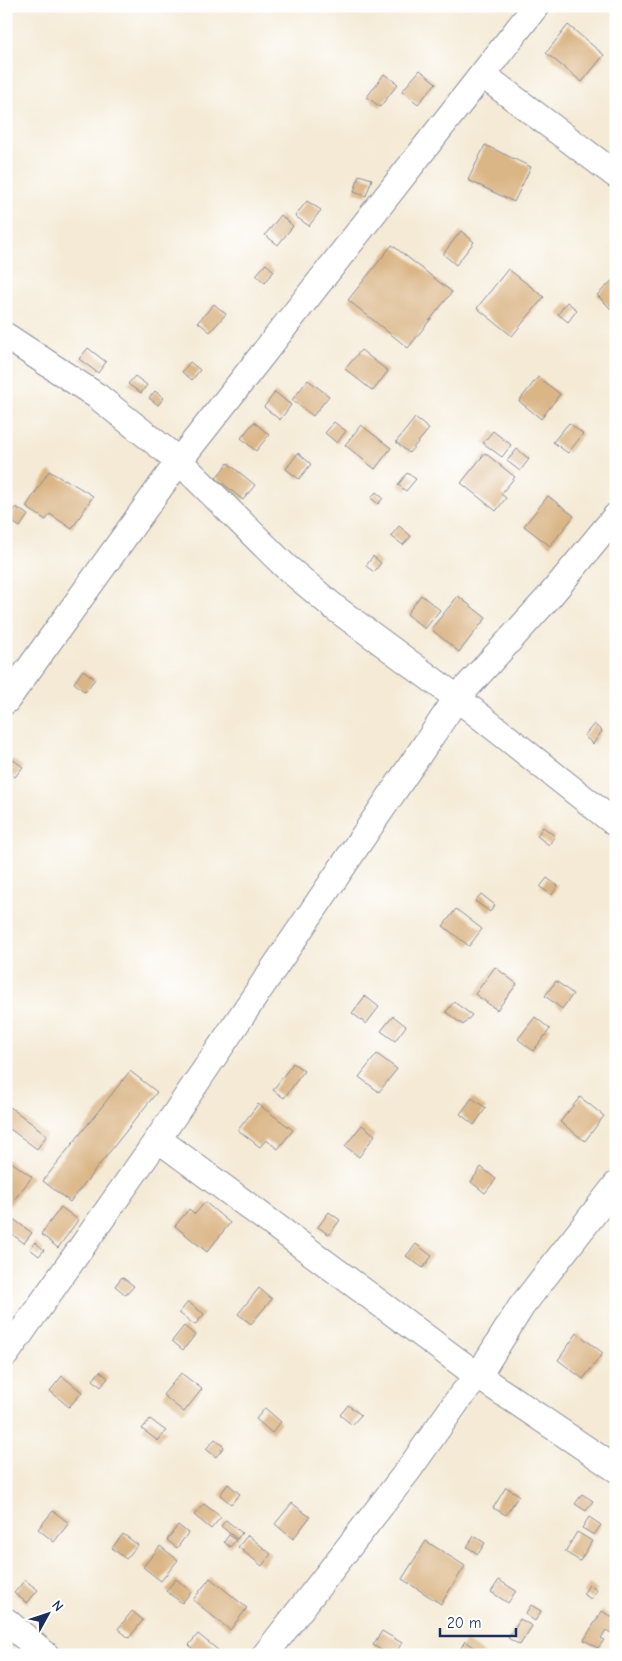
<svg xmlns="http://www.w3.org/2000/svg" width="622" height="1661" viewBox="0 0 622 1661" font-family="'Comic Neue',sans-serif">
	<style>
		.building { fill: #dab585 }
		.lines { fill: none; stroke-linecap: round; stroke-linejoin: round }
		.street-casing { stroke: #888c9a; stroke-width: 28 }
		.street { stroke: #fff; stroke-width: 26 }
	</style>
	<rect width="100%" height="100%" fill="#fff"/>
	<filter id="ink" filterUnits="userSpaceOnUse"><feTurbulence type="fractalNoise" baseFrequency=".02" numOctaves="2"/><feDisplacementMap in="SourceGraphic" scale="10" xChannelSelector="R" yChannelSelector="G"/><feConvolveMatrix kernelMatrix="1 2 1 2 8 2 1 2 1" color-interpolation-filters="sRGB"/></filter>
	<filter id="wash" filterUnits="userSpaceOnUse"><feTurbulence type="fractalNoise" baseFrequency=".0096" numOctaves="4" result="noise"/><feDisplacementMap in="SourceGraphic" scale="20" xChannelSelector="R" yChannelSelector="G"/><feGaussianBlur stdDeviation="1.12" result="paint"/><feColorMatrix in="noise" values="0 0 0 0 0 0 0 0 0 0 0 0 0 0 0 0 0 1.4 0 .05"/><feComposite in="paint" operator="in"/></filter>
	<g filter="url(#wash)">
		<rect width="100%" height="100%" fill="#f4ead5"/>
		<g id="blocks">
			<path class="building" d="M568,25L604,55L582,82L546,53Z
				M420,70L436,83L418,104L402,91Z
				M384,74L398,84L380,107L367,97Z
				M485,145L531,167L514,202L468,180Z
				M359,175L372,179L366,196L354,192Z
				M307,201L321,210L309,226L295,216Z
				M281,215L293,226L278,245L265,235Z
				M461,231L474,242L456,265L443,254Z
				M392,245L452,292L408,348L348,300Z
				M266,264L274,271L265,283L256,275Z
				M508,269L544,297L512,336L477,308Z
				M616,277V314L597,295Z
				M567,302L577,310L568,322L558,314Z
				M214,304L226,314L210,332L198,322Z
				M88,348L106,362L98,373L79,359Z
				M361,350L388,371L373,391L345,369Z
				M190,362L200,370L192,380L182,372Z
				M135,376L147,385L141,393L128,384Z
				M538,377L560,394L541,419L519,401Z
				M308,380L329,396L313,416L292,400Z
				M155,391L164,398L158,405L149,398Z
				M275,392L291,405L280,420L264,407Z
				M415,418L429,429L409,453L396,442Z
				M254,422L269,435L256,451L241,438Z
				M334,422L346,431L337,443L325,433Z
				M569,423L583,434L568,453L553,442Z
				M361,425L391,448L375,469L345,445Z
				M493,431L511,445L502,457L483,443Z
				M517,449L529,459L520,471L507,461Z
				M298,453L311,464L299,479L286,469Z
				M485,453L515,477L501,494L506,498L496,511L461,483Z
				M228,463L255,485L243,500L216,478Z
				M49,471L64,480L65,479L93,496L72,529L50,514L46,520L26,507Z
				M407,473L416,479L406,491L398,485Z
				M376,492L383,498L378,504L371,498Z
				M548,496L574,516L550,546L524,526Z
				M16,507L28,515L20,527L8,519Z
				M399,526L411,536L403,545L391,536Z
				M373,556L381,563L374,572L366,566Z
				M421,595L440,610L425,629L407,614Z
				M458,596L486,618L459,652L431,629Z
				M83,670L95,679L85,692L74,683Z
				M594,724L602,731L593,744L584,736Z
				M12,759L23,767L15,777L6,771V766Z
				M543,827L555,836L549,845L537,836Z
				M547,878L558,886L552,895L540,887Z
				M481,894L495,905L490,912L475,901Z
				M456,909L482,929L469,946L443,926Z
				M495,967L517,984L497,1010L475,994Z
				M556,981L573,994L562,1009L545,996Z
				M365,996L379,1007L366,1024L352,1013Z
				M454,1002L472,1015L463,1025L446,1012Z
				M393,1016L406,1026L395,1041L381,1031Z
				M535,1017L550,1029L533,1051L518,1039Z
				M377,1054L397,1069L379,1092L359,1077Z
				M293,1063L304,1071L284,1098L273,1090Z
				M130,1071L157,1092L70,1202L43,1181Z
				M580,1097L604,1116L585,1141L560,1122Z
				M472,1098L486,1108L474,1125L460,1114Z
				M6,1104L47,1135L37,1149L6,1126Z
				M258,1104L293,1130L278,1149L266,1140L260,1147L238,1130Z
				M362,1125L375,1135L359,1157L345,1146Z
				M6,1158L32,1177L6,1210Z
				M481,1167L496,1179L485,1193L471,1182Z
				M205,1202L230,1223L207,1252L175,1226L189,1209L195,1214Z
				M61,1207L78,1220L58,1248L41,1234Z
				M329,1212L340,1220L329,1235L318,1227Z
				M8,1215L32,1233L24,1243L6,1230V1218Z
				M35,1242L44,1250L39,1256L30,1249Z
				M416,1244L432,1256L423,1268L406,1256Z
				M122,1277L134,1286L126,1295L115,1286Z
				M259,1288L272,1299L251,1324L238,1314Z
				M188,1302L204,1314L195,1325L179,1313Z
				M184,1326L195,1335L183,1350L172,1341Z
				M577,1333L603,1353L583,1379L558,1360Z
				M100,1371L108,1378L101,1387L93,1380Z
				M181,1373L202,1389L184,1412L163,1395Z
				M62,1376L82,1392L69,1407L50,1391Z
				M348,1405L361,1415L352,1425L340,1415Z
				M265,1408L281,1422L272,1433L256,1419Z
				M150,1419L166,1431L158,1441L142,1429Z
				M215,1439L224,1447L216,1457L206,1449Z
				M228,1484L240,1494L231,1504L220,1495Z
				M506,1487L519,1495L506,1515L493,1508Z
				M582,1494L593,1501L586,1511L575,1504Z
				M292,1503L310,1517L293,1539L275,1524Z
				M204,1504L221,1517L211,1529L194,1515Z
				M53,1511L69,1523L54,1542L38,1529Z
				M589,1517L601,1525L594,1535L582,1528Z
				M226,1520L242,1533L237,1539L221,1526Z
				M178,1525L188,1533L177,1548L167,1540Z
				M577,1532L592,1541L580,1561L565,1552Z
				M123,1534L138,1545L126,1559L112,1548Z
				M229,1535L236,1540L230,1547L224,1542Z
				M248,1535L271,1554L262,1566L238,1547Z
				M474,1536L485,1543L478,1554L467,1547Z
				M426,1541L465,1566L441,1604L402,1579Z
				M160,1546L178,1560L161,1581L143,1567Z
				M210,1578L247,1608L230,1630L193,1600Z
				M176,1579L191,1592L182,1603L166,1591Z
				M25,1580L38,1590L27,1603L14,1593Z
				M499,1580L516,1591L508,1603L491,1592Z
				M589,1585L597,1590L591,1599L583,1594Z
				M531,1605L541,1611L535,1621L525,1614Z
				M132,1611L143,1620L129,1638L118,1629Z
				M602,1611L616,1620V1636L606,1630L601,1638L604,1640L598,1648L584,1640Z
				M520,1619L532,1626L520,1645L508,1638Z
				M382,1631L402,1643L394,1655H389L373,1645Z
				M198,1634L218,1650L214,1655H200L189,1645Z
				M465,1641L486,1655H457Z"/>
		</g>
	</g>
	<g filter="url(#ink)">
		<use href="#blocks" fill-opacity="0" stroke="#888c9a" stroke-width="1"/>
		<g class="lines">
			<g class="street-casing">
				<path id="street" d="M483,75L616,175
					M6,336L97,396L179,461L285,566L335,608L457,698L616,824
					M6,701L179,461L536,6
					M158,1139L478,1376L616,1469
					M6,1354L158,1139L457,698L549,597L616,516
					M6,1621L46,1655
					M265,1655L407,1472L460,1397L478,1376L521,1307L616,1185"/>
			</g>
			<use href="#street" class="street"/>
		</g>
	</g>
	<rect width="622" height="1661" fill="none" stroke="#fff" stroke-width="25"/>
	<g transform="translate(48 1614) rotate(50)" stroke="#ffffff" stroke-width="4" paint-order="stroke">
	<path d="M0-4L9 19L0 12L-9 19Z" fill="#1b2f5e"/>
	<text y="-8" font-size="14" font-weight="bold" text-anchor="middle" fill="#1b2f5e">N</text>
	</g>
	<path d="M440 1628v8h76v-8" fill="none" stroke="#1b2f5e" stroke-width="2.5"/>
	<text x="447" y="1628" font-size="15" fill="#1b2f5e" stroke="#ffffff" stroke-width="4" paint-order="stroke">20 m</text>
</svg>
